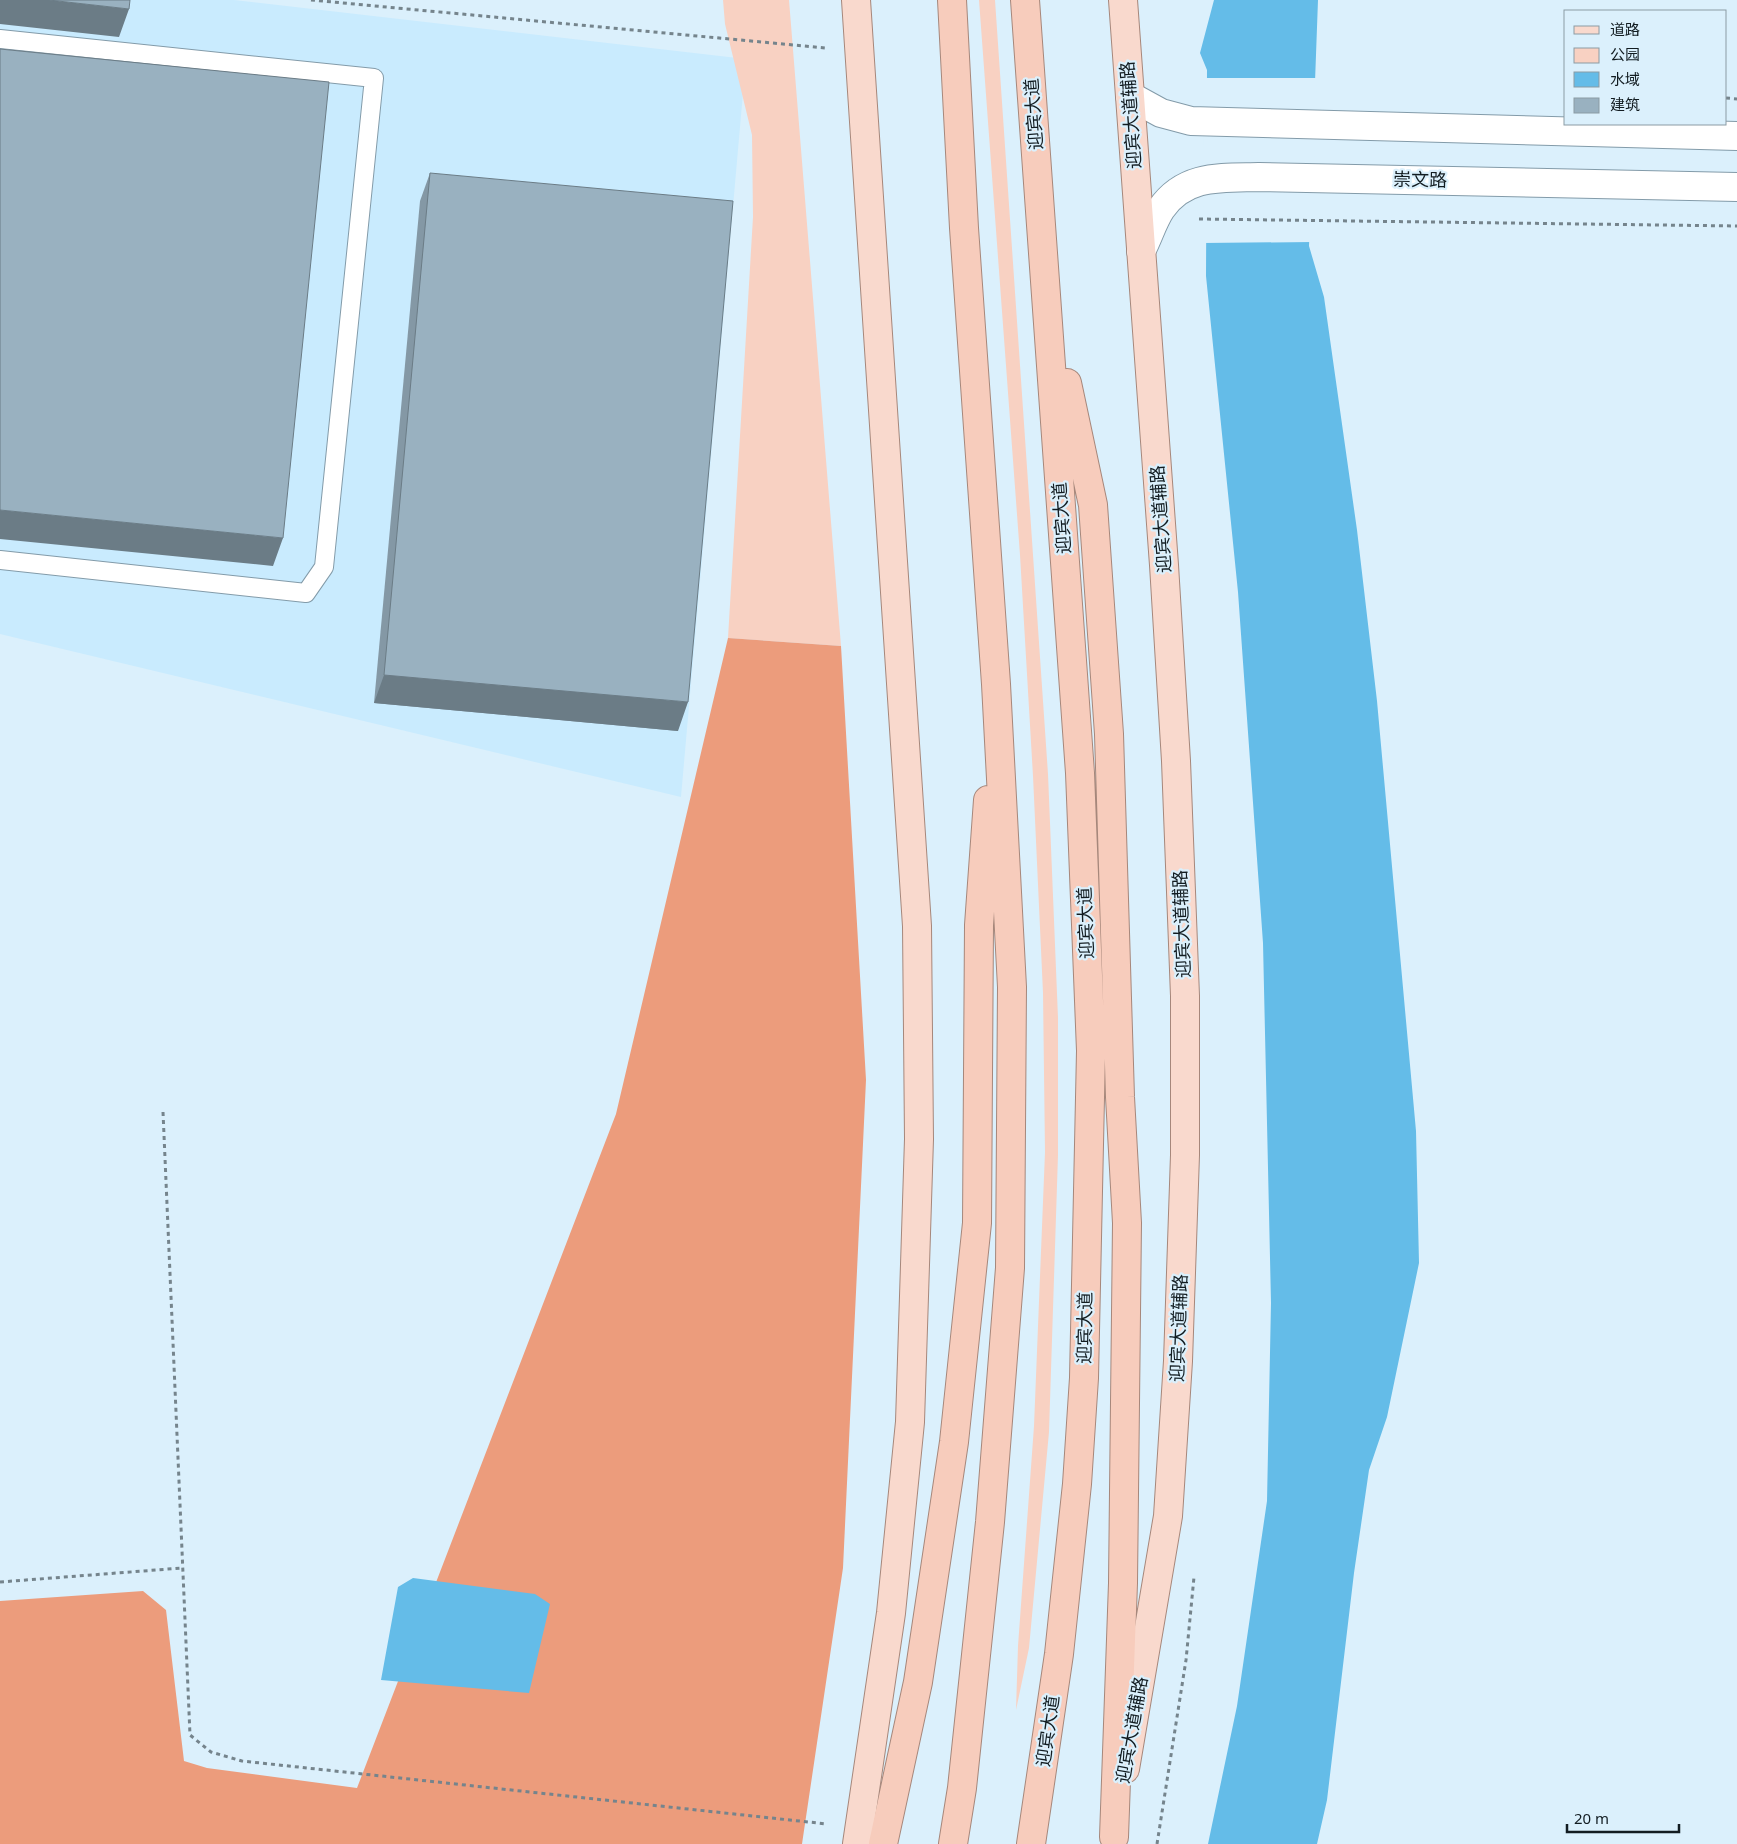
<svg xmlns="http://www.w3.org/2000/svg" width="1737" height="1844" viewBox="0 0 1737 1844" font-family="'Noto Sans','Noto Sans SC',sans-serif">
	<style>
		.built { fill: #c9ebfe }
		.green { fill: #f8d1c2 }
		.forest { fill: #ec9c7c }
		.water { fill: #64bce8 }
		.pier { fill: #dbf0fc }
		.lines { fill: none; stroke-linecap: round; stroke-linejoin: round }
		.service-casing { stroke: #839ba9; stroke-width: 20 }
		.tertiary-casing { stroke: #839ba9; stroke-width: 30 }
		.primary-casing { stroke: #a6877b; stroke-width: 30 }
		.trunk-casing { stroke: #a6877b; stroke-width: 30 }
		.path { stroke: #75848c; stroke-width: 3; stroke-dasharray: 4 4; stroke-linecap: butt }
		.service { stroke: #fff; stroke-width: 18 }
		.tertiary { stroke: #fff; stroke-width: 28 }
		.primary { stroke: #f9d9cd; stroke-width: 28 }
		.trunk { stroke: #f7ccbc; stroke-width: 28 }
		.wall { fill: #8498a5 }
		.shaded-wall { fill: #6b7c86 }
		.building { fill: #99b1c0; stroke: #6b7c86 }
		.labels { text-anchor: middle; stroke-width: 4.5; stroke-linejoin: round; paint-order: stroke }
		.street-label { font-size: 18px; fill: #121c21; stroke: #dbf0fc }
	</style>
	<rect width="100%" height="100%" fill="#dbf0fc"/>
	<path class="built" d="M0,0H234L746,59L681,797L0,634Z"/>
	<path class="green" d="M723,0H789L841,646L728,638L753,217L752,135L725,24Z
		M979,0H995L1048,774L1058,1018V1155L1049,1432L1029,1648L1016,1710L1018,1646L1034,1426L1045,1152L1043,993L1033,776L1020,555Z"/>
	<path class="forest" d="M728,638L841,646L866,1080L843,1568L802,1844H0V1601L143,1591L166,1610L184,1761L207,1768L357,1788L616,1114Z"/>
	<path class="water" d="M1214,0H1318L1309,246L1324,297L1357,530L1377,701L1416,1131L1419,1263L1387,1417L1369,1470L1354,1573L1327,1800L1317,1844H1208L1237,1706L1267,1501L1271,1303L1263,943L1238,592L1206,276L1207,70L1200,53Z
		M413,1578L535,1594L550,1604L529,1693L381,1680L398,1587Z"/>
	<path class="pier" d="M1204,78H1317L1312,242L1203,243Z"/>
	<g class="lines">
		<g class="service-casing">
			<path id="service" d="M0,39L374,78L324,567L306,593L0,560"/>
		</g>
		<g class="tertiary-casing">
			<path id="tertiary" d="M1130,96L1161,113L1191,121L1737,136
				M1141,251C1148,238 1153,221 1161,209C1185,174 1222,178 1259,177L1737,187"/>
		</g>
		<g class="primary-casing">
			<path id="primary" d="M856,0L917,926L919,1139L910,1422L891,1613L857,1844
				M1123,0L1164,565L1176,761L1185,996V1155L1178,1361L1168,1516L1125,1769"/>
		</g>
		<g class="trunk-casing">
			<path id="trunk" d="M952,0L964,228L996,684L1012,987L1010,1268L990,1522L962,1788L953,1844
				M1025,0L1080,773L1091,1051L1084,1378L1077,1484L1059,1654L1031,1844
				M1067,383L1093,505L1109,734L1120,1097L1127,1223L1123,1583L1114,1837
				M883,1844L918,1682L954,1442L977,1223L979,925L988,800"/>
		</g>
		<path class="path" d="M311,0L826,48
			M1726,98L1737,99
			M1199,219L1737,226
			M163,1112L190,1735L211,1752L242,1761L827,1824
			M0,1582L182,1568
			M1157,1844L1186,1660L1194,1577"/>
		<use href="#service" class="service"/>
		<use href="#tertiary" class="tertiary"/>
		<use href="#primary" class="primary"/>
		<use href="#trunk" class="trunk"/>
	</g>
	<path class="wall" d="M430,173L678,731L374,703L420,201Z"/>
	<path class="shaded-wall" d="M0,0H49L129,9L119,37L0,24Z
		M0,510L283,538L273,566L0,539Z
		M384,675L688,702L678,731L374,703Z"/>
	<path class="building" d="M49,0H130L129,9Z
		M0,49L329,82L283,538L0,510Z
		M430,173L733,201L688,702L384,675Z"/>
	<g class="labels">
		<g class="street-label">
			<text transform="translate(1034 114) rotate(-94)" y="6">迎宾大道</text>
			<text transform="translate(1131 115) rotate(-94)" y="6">迎宾大道辅路</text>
			<text transform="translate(1420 180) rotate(1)" y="6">崇文路</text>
			<text transform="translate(1062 518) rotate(-94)" y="6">迎宾大道</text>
			<text transform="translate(1161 519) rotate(-94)" y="6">迎宾大道辅路</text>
			<text transform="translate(1086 923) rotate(-92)" y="6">迎宾大道</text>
			<text transform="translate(1182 924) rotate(-92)" y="6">迎宾大道辅路</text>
			<text transform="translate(1085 1328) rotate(-89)" y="6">迎宾大道</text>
			<text transform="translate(1179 1328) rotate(-88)" y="6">迎宾大道辅路</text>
			<text transform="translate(1132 1730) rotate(-80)" y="6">迎宾大道辅路</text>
			<text transform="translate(1048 1731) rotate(-82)" y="6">迎宾大道</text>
		</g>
	</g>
	<rect x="1564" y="10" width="162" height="115" fill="#dbf0fc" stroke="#8b9ba4"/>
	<rect x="1574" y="26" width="25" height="8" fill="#f9d9cd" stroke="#8b9ba4"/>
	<text x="1610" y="35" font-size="15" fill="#121c21">道路</text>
	<rect x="1574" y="48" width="25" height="15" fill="#f8d1c2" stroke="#8b9ba4"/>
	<text x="1610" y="60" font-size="15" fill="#121c21">公园</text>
	<rect x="1574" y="72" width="25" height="15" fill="#64bce8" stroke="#8b9ba4"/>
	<text x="1610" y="85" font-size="15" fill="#121c21">水域</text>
	<rect x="1574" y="98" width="25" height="15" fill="#99b1c0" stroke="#8b9ba4"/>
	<text x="1610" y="110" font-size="15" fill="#121c21">建筑</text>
	<path d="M1567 1824v8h112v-8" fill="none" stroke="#121c21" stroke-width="2.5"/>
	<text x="1574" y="1824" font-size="15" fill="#121c21" stroke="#dbf0fc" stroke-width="4" paint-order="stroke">20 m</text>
</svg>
